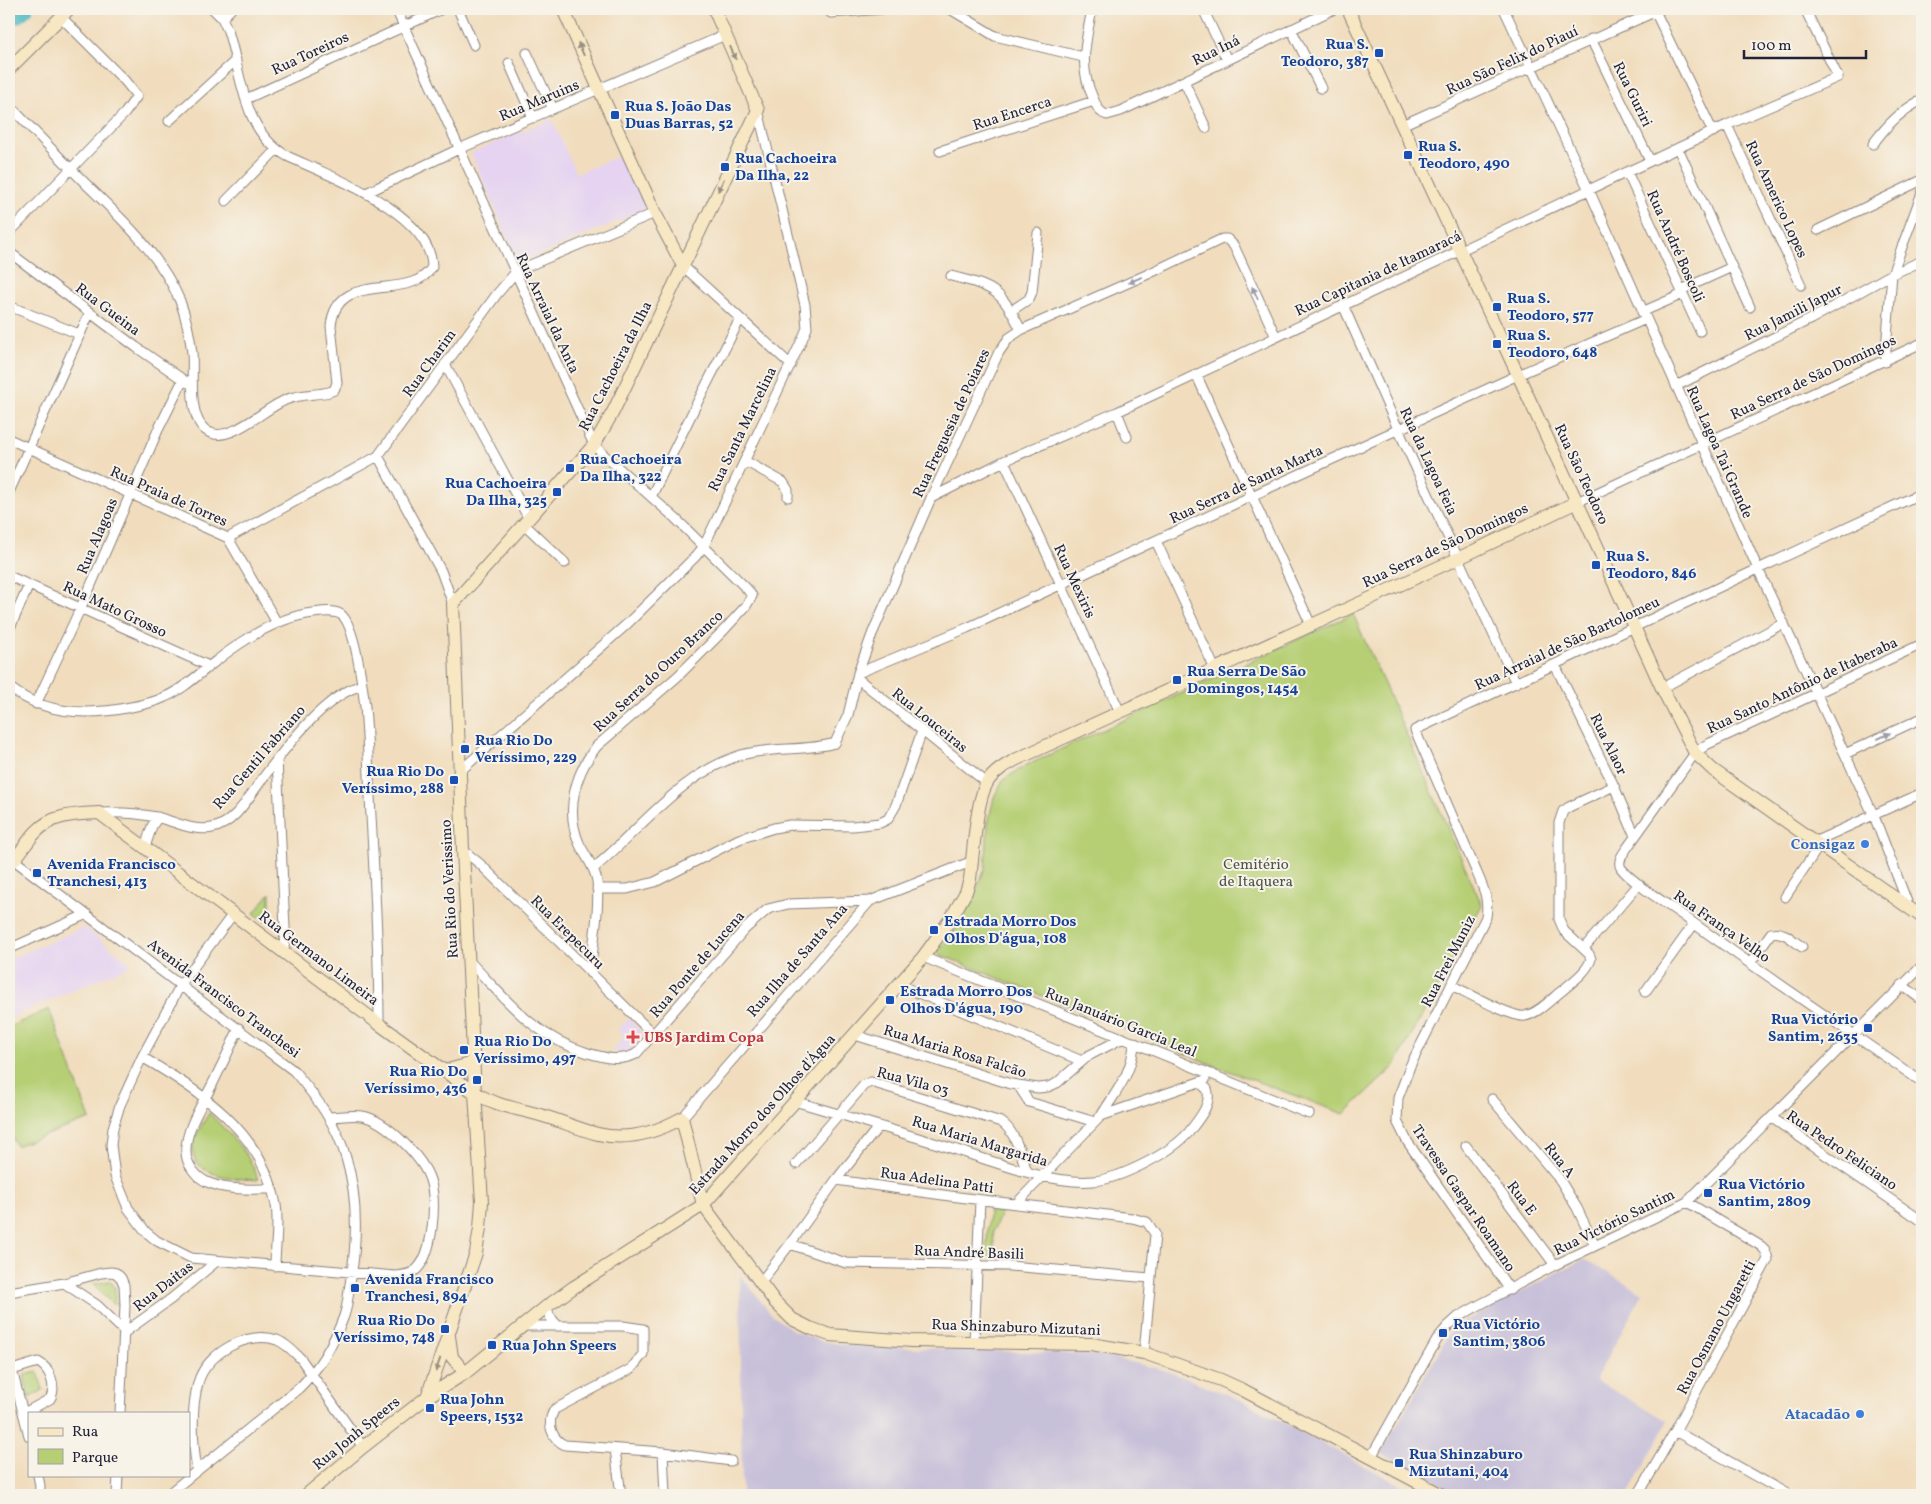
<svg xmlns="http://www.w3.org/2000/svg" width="1931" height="1504" viewBox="0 0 1931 1504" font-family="Vollkorn,serif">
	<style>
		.built { fill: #e5d3f1 }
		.industrial { fill: #c7c0d9 }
		.green { fill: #b6cf74; stroke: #6c7858 }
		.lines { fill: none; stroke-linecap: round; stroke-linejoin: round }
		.river { stroke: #49b8c1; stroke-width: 15 }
		.street-casing { stroke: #8a807c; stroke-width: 11 }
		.secondary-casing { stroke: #8a807c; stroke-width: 14 }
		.street { stroke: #fff; stroke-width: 9 }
		.secondary { stroke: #f7e8c3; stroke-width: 12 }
		.oneway { fill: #978f86 }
		.oneway2 { fill: #9c9ca7 }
		.transit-dot { fill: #1a4fb4; stroke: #f7f3e8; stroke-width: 2 }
		.shop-dot { fill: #3f7fe0; stroke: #f7f3e8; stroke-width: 2 }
		.health-dot { fill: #e0444e; stroke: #f7f3e8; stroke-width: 2 }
		.labels { text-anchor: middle; stroke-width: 4; stroke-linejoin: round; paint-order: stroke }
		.transit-label { font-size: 15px; font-weight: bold; fill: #164399; stroke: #f7f3e8; text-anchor: start }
		.street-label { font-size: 15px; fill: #22223b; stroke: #f7f3e8 }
		.shop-label { font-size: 15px; font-weight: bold; fill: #366cbe; stroke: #f7f3e8; text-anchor: end }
		.park-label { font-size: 15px; fill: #4e564c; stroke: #f7f3e8 }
		.health-label { font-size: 15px; font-weight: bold; fill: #be3a42; stroke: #f7f3e8; text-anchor: start }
	</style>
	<rect width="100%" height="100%" fill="#f7f3e8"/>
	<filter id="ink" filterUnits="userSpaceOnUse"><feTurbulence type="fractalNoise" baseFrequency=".02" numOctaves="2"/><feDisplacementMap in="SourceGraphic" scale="10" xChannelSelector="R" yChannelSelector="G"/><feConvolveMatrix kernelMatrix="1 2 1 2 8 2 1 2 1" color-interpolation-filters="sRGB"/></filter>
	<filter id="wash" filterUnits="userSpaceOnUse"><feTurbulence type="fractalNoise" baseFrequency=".0096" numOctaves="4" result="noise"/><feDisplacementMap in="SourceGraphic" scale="20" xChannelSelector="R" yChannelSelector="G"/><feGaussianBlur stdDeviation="1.12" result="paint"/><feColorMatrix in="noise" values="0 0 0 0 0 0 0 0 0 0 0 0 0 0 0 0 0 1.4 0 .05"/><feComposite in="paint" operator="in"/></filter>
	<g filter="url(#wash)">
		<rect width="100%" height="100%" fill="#f1ddbd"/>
		<path class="built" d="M552,119L576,174L624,154L648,208L519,263L471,153Z
			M85,927L132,965L9,1018V959Z
			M629,1019L643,1034L642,1039L633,1048L625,1052H613L624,1035L618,1029Z"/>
		<path class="industrial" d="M1584,1259L1643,1293L1595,1380L1668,1421L1628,1495H1459L1381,1453L1453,1327Z
			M740,1275L773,1316L794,1331L817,1340L846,1345L1099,1355L1164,1370L1239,1399L1419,1495H742Z"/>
		<path class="green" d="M1353,614L1482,905L1394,1067L1344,1114L1218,1067L936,953L959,925L975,894L985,868L988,824L994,797L1003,780L1025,766Z
			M270,893V921L263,920L254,913Z
			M49,1009L90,1119L16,1146L9,1129V1027Z
			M209,1113C229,1134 250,1152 258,1180C236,1179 184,1177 194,1141C197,1132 204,1122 209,1113Z
			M989,1211L1002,1212L993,1231L995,1256H986Z
			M109,1281L112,1283L115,1288V1303L113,1305L93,1284Z
			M38,1372L43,1390L29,1398L24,1375Z"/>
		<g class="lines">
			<path class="river" d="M9,18L17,16L26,9"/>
		</g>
	</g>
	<g filter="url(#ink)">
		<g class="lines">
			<g class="street-casing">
				<path id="street" d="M396,9L594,445L604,455L675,518L747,589L752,596L746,606L725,629L678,676L597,746C575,773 565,810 579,843C585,856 595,867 597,881C600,908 593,945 590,973
					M458,9L474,45
					M950,9L995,36L1083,57
					M1092,9C1086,43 1078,65 1093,98C1096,105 1099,113 1107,115L1121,111L1334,9
					M1203,9L1227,60
					M1504,9L1589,190L1758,569L1874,816L1909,907
					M1654,9L1713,132
					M831,13L883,9
					M222,18L231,9
					M1291,29L1321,88
					M1591,39L1650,161
					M527,53L553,109
					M509,63L533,118
					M1184,81L1206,128
					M246,99L442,9
					M9,105C34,131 60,158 86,184C122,219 160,254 180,301C186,317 190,336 192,353C194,374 186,424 211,433C232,442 267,406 288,399C301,394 316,395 329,392L334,390L337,383L331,326C337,267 410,304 432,267C431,212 329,176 287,156C242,131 242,75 228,31L222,18L213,9
					M169,121L236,60
					M1402,125L1661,9
					M1727,125L1801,285
					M1873,144C1886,126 1901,110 1922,100
					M1678,148L1750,307
					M940,151L1094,101
					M1627,172L1700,331
					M366,193L459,149L725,35
					M226,201L276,150
					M1818,230L1922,180
					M9,233L125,113L137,96L125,81L61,17
					M9,252L136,347L188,383
					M683,266L791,365
					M951,276C995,287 1001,290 1021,330
					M1681,290L1732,267
					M1343,305L1398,429L1516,683
					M9,306L79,334
					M1011,311L1029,299L1032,292L1038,233
					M1642,312L1683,294
					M1885,362L1892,274L1922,193
					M445,364L529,519
					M1196,374L1311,625
					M1676,386L1811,319L1892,274L1922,261
					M1117,412L1127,437
					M9,439L228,538L277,623
					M378,456L441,571L453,604
					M745,461L783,482L788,490V497
					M1004,461L1120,712
					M9,492L90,312
					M651,497L696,405L740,319
					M931,498L1004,461L1117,412L1727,125L1838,77L1805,9
					M1577,502L1922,343
					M524,524L565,563
					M228,538L378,456L497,294L515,273L523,268L655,213
					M1156,541L1215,669
					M9,576L209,666
					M9,630L29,585
					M1922,644L1706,745L1695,753L1627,848C1623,854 1617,861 1621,868C1631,882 1670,906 1685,917C1763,974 1843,1027 1922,1082
					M1555,665L1614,786L1635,836
					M858,673L967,628L1269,488L1518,375L1646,319
					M857,678L987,783
					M9,687C44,715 88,716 131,707C142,705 155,702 165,697C184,689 200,673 216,661C244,639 278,617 313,613C321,612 333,610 340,614C355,621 363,690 365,707C368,743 369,780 371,816C375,885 379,954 379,1024
					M1662,688L1784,623
					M36,704L88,592L158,430L183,380
					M1845,754L1922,718
					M277,759L285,928L284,952
					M460,771L626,625L696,556L704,546L802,340L807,328L805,305L758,110
					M99,813C118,812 137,813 156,817C174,821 193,832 212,828C235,824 250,795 263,778C286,747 324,696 362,685
					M1814,842L1922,793
					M145,847L152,826L158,817
					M463,850L480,864L654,1035
					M9,865L14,860L294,1071C316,1097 337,1124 346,1158C359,1200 357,1247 349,1290C348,1298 347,1308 344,1316C334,1343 319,1369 298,1389L167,1495
					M594,868C641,829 680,774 741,755C771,746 804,752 835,743L848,715L858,673L873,632L931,498L999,352L1009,338L1021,330L1146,275L1222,239H1227L1234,246L1276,337
					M597,889H627L655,882L739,839L774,828L790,825L853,826L880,823L888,819L896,805L922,731
					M1785,897L1819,846
					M233,914L181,984L142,1057L120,1105L113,1128L111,1145L115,1176L128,1208L146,1232L157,1241L191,1258L395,1276C403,1275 411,1275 417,1269C433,1253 437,1202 430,1180C423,1158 386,1120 362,1116C351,1114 339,1117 328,1117
					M1584,948L1639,884
					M9,949L87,914
					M923,957L1309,1114
					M468,960C507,1000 532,1036 588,1053C605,1058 620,1062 636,1054L745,929L768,909L788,904L870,901
					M1750,963L1771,933C1784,930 1792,940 1802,947
					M899,985L1082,1061
					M1451,985C1464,991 1514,1019 1525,1016C1539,1013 1552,998 1563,990C1573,981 1587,972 1591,959L1589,954L1564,931L1559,919V823L1563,811L1569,807L1614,786
					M1902,985L1922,1000
					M1645,992L1694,924
					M239,1028C231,1046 223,1063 214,1081C204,1102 185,1128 186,1152C186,1164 196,1177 207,1182C227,1191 251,1189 272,1189
					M855,1035L1011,1084L1038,1088L1048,1087L1057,1083L1088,1056L1123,1038
					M142,1057C201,1092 263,1132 276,1205C279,1223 275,1248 275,1266
					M1018,1085L1029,1102L1095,1122
					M1492,1099L1560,1180L1577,1208L1595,1246
					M794,1101C849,1117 903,1133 957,1150C994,1162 1055,1185 1093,1181C1120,1179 1171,1153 1189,1132C1197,1121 1213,1104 1207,1089L1200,1083
					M1101,1116C1116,1091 1133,1073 1134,1042
					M682,1118L870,901L973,861
					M1772,1118L1922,1221
					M1466,1146L1555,1265
					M796,1164L864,1085L871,1082L1001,1122C1015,1130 1021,1156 1027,1171
					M836,1180L879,1126
					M1016,1204L1101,1116L1205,1080
					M790,1244L846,1263L1009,1266L1150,1278
					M64,1283L97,1305L125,1332
					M760,1283L790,1244L836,1180L950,1196L1132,1218L1147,1222L1155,1234L1144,1353
					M1510,1290L1407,1141L1397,1121L1398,1098L1403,1085L1410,1066L1486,917C1489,900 1484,889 1477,873L1415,730L1758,569L1922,493
					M9,1292L64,1283L101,1273L111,1272L116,1273L121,1278L124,1285L125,1305L120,1413
					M546,1307L550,1317L558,1326
					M523,1326H623L643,1329V1354L631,1369L555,1409C546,1422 551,1439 565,1445L663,1452L731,1461
					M125,1332L171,1299L217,1261
					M974,1342L980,1200
					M9,1370H12L29,1436
					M12,1370L38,1362C50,1368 57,1387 50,1399L24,1413
					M1675,1431L1789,1495
					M615,1449L621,1495
					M663,1452L665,1495
					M1371,1457L1438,1338L1447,1327L1458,1317L1481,1304L1555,1265L1687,1202L1922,966
					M197,1471C193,1444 191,1409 198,1383C206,1353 248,1330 277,1340C287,1344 294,1352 301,1359L363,1447
					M38,1475L40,1486L39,1495
					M117,1495L118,1475
					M1638,1495L1675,1431L1768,1259L1765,1250L1761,1246L1687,1202"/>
			</g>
			<g class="secondary-casing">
				<path id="secondary" d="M563,9L655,213L683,266
					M1348,9L1577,502L1662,688L1695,753L1713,770L1922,917
					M9,69L69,9
					M9,854L14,860C22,851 28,840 36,832C52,814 78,814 99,813L379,1024L475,1093C497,1106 515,1108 540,1115C559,1120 578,1129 598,1134C627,1141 657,1132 682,1118L703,1205L775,1302L792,1319L810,1328L830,1335L912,1341L1091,1344L1144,1353L1221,1380L1243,1390L1442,1495
					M444,1071L474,1063
					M449,1336L452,1357L465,1373
					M427,1397L476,1253L480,1228L482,1202L475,1093L463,850L453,604L594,445L613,412L758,110L714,9
					M306,1495L363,1447L427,1397L465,1373L546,1307L574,1287L703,1205L923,957L950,920L966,892L970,879C973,856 976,801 987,783C993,772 1006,765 1017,759L1459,558L1577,502"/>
			</g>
			<use href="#street" class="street"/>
			<use href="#secondary" class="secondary"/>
		</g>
		<defs><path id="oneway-solid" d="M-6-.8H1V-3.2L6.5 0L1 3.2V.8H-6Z" transform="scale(1.25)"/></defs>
		<g class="oneway">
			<use href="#oneway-solid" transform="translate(581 49) rotate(-114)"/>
			<use href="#oneway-solid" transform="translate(733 53) rotate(66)"/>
			<use href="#oneway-solid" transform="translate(721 185) rotate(115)"/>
			<use href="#oneway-solid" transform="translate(438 1365) rotate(109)"/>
		</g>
		<g class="oneway2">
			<use href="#oneway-solid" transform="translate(1135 280) rotate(156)"/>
			<use href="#oneway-solid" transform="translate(1255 293) rotate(-115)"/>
			<use href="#oneway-solid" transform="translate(1884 736) rotate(-25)"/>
		</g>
	</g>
	<g class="transit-dot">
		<rect x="1374" y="48" width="10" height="10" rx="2.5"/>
		<rect x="610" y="110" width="10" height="10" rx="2.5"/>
		<rect x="1403" y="150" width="10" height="10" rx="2.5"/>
		<rect x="720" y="162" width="10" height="10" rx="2.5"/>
		<rect x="1492" y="302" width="10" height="10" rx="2.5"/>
		<rect x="1492" y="339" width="10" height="10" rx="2.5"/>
		<rect x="565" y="463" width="10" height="10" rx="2.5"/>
		<rect x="552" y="487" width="10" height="10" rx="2.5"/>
		<rect x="1591" y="560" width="10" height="10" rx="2.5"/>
		<rect x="1172" y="675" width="10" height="10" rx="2.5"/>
		<rect x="460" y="744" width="10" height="10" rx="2.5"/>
		<rect x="449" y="775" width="10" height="10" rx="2.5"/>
		<rect x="32" y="868" width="10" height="10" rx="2.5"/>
		<rect x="929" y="925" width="10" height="10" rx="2.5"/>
		<rect x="885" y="995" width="10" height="10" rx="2.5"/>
		<rect x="1863" y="1023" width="10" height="10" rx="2.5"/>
		<rect x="459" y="1045" width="10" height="10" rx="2.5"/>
		<rect x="472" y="1075" width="10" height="10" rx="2.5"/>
		<rect x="1703" y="1188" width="10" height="10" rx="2.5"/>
		<rect x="350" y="1283" width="10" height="10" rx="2.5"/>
		<rect x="440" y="1324" width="10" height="10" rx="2.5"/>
		<rect x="1438" y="1328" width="10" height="10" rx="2.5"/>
		<rect x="487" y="1340" width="10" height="10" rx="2.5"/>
		<rect x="425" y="1403" width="10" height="10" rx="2.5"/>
		<rect x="1394" y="1458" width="10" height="10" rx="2.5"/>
	</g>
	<g class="shop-dot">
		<circle cx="1865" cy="844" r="5"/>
		<circle cx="1860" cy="1414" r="5"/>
	</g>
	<path class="health-dot" d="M630.5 1029.5h5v5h5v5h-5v5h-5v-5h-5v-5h5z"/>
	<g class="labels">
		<g class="transit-label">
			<text x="1369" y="49" text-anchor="end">Rua S.<tspan x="1369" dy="17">Teodoro, 387</tspan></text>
			<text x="625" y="111">Rua S. João Das<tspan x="625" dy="17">Duas Barras, 52</tspan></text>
			<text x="1418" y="151">Rua S.<tspan x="1418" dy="17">Teodoro, 490</tspan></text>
			<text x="735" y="163">Rua Cachoeira<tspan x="735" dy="17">Da Ilha, 22</tspan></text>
			<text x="1507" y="303">Rua S.<tspan x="1507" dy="17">Teodoro, 577</tspan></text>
			<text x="1507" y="340">Rua S.<tspan x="1507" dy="17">Teodoro, 648</tspan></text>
			<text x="580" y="464">Rua Cachoeira<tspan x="580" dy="17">Da Ilha, 322</tspan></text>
			<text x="547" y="488" text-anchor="end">Rua Cachoeira<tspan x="547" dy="17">Da Ilha, 325</tspan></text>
			<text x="1606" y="561">Rua S.<tspan x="1606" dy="17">Teodoro, 846</tspan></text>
			<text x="1187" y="676">Rua Serra De São<tspan x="1187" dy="17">Domingos, 1454</tspan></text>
			<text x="475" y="745">Rua Rio Do<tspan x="475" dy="17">Veríssimo, 229</tspan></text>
			<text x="444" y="776" text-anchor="end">Rua Rio Do<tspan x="444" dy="17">Veríssimo, 288</tspan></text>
			<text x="47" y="869">Avenida Francisco<tspan x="47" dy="17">Tranchesi, 413</tspan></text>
			<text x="944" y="926">Estrada Morro Dos<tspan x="944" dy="17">Olhos D'água, 108</tspan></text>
			<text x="900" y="996">Estrada Morro Dos<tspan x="900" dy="17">Olhos D'água, 190</tspan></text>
			<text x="1858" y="1024" text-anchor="end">Rua Victório<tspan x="1858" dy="17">Santim, 2635</tspan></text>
			<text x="474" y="1046">Rua Rio Do<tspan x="474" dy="17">Veríssimo, 497</tspan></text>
			<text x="467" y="1076" text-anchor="end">Rua Rio Do<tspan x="467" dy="17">Veríssimo, 436</tspan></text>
			<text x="1718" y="1189">Rua Victório<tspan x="1718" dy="17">Santim, 2809</tspan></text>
			<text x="365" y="1284">Avenida Francisco<tspan x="365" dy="17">Tranchesi, 894</tspan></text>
			<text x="435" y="1325" text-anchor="end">Rua Rio Do<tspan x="435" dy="17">Veríssimo, 748</tspan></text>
			<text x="1453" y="1329">Rua Victório<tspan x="1453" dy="17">Santim, 3806</tspan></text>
			<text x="502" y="1350">Rua John Speers</text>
			<text x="440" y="1404">Rua John<tspan x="440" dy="17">Speers, 1532</tspan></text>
			<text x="1409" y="1459">Rua Shinzaburo<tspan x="1409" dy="17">Mizutani, 404</tspan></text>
		</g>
		<g class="street-label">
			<text transform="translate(1216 50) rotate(-26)" y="5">Rua Iná</text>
			<text transform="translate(310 53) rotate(-25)" y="5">Rua Toreiros</text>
			<text transform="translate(1512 60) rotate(-25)" y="5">Rua São Felix do Piauí</text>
			<text transform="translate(1633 94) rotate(64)" y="5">Rua Guriri</text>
			<text transform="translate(539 100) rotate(-23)" y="5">Rua Maruins</text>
			<text transform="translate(1012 113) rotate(-18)" y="5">Rua Encerca</text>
			<text transform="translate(1777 199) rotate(65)" y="5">Rua Americo Lopes</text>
			<text transform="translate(1676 246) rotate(66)" y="5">Rua André Boscoli</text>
			<text transform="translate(1378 273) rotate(-25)" y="5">Rua Capitania de Itamaracá</text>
			<text transform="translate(108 309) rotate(37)" y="5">Rua Gueina</text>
			<text transform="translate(1793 312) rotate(-27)" y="5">Rua Jamili Japur</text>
			<text transform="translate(548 313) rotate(65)" y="5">Rua Arraial da Anta</text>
			<text transform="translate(429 363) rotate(-54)" y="5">Rua Charim</text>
			<text transform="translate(615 366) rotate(-63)" y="5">Rua Cachoeira da Ilha</text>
			<text transform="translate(1813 377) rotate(-25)" y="5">Rua Serra de São Domingos</text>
			<text transform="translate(951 423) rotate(-65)" y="5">Rua Freguesia de Poiares</text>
			<text transform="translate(742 429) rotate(-64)" y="5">Rua Santa Marcelina</text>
			<text transform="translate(1720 452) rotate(66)" y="5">Rua Lagoa Tai Grande</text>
			<text transform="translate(1429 461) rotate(65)" y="5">Rua da Lagoa Feia</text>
			<text transform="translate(1582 474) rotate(65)" y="5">Rua São Teodoro</text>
			<text transform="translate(1246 484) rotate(-25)" y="5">Rua Serra de Santa Marta</text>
			<text transform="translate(169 496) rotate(24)" y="5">Rua Praia de Torres</text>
			<text transform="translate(97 536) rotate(-67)" y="5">Rua Alagoas</text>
			<text transform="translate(1445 545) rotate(-25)" y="5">Rua Serra de São Domingos</text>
			<text transform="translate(1075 581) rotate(65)" y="5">Rua Mexiris</text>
			<text transform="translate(115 609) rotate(25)" y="5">Rua Mato Grosso</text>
			<text transform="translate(1567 643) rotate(-25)" y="5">Rua Arraial de São Bartolomeu</text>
			<text transform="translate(658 671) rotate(-43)" y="5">Rua Serra do Ouro Branco</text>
			<text transform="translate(1802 685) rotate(-25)" y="5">Rua Santo Antônio de Itaberaba</text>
			<text transform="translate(930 720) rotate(39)" y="5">Rua Louceiras</text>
			<text transform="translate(1609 744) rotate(64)" y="5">Rua Alaor</text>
			<text transform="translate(259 757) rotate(-49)" y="5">Rua Gentil Fabriano</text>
			<text transform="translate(449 889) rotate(-93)" y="5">Rua Rio do Verissimo</text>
			<text transform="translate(1722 926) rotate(35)" y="5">Rua França Velho</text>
			<text transform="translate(568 932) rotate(45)" y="5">Rua Erepecuru</text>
			<text transform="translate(319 958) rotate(37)" y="5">Rua Germano Limeira</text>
			<text transform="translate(797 960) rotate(-49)" y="5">Rua Ilha de Santa Ana</text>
			<text transform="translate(1448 961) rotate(-63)" y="5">Rua Frei Muniz</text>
			<text transform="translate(697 964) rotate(-49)" y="5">Rua Ponte de Lucena</text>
			<text transform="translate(224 998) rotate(37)" y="5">Avenida Francisco Tranchesi</text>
			<text transform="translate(1121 1022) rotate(22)" y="5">Rua Januário Garcia Leal</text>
			<text transform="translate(955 1051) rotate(17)" y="5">Rua Maria Rosa Falcão</text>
			<text transform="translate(913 1081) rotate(15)" y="5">Rua Vila 03</text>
			<text transform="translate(762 1114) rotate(-48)" y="5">Estrada Morro dos Olhos d'Água</text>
			<text transform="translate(980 1141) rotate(17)" y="5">Rua Maria Margarida</text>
			<text transform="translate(1842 1150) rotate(34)" y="5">Rua Pedro Feliciano</text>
			<text transform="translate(1560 1160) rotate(52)" y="5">Rua A</text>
			<text transform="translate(937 1180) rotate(8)" y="5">Rua Adelina Patti</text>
			<text transform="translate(1464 1198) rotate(56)" y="5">Travessa Gaspar Roamano</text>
			<text transform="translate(1522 1198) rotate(53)" y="5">Rua E</text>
			<text transform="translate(1614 1222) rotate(-26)" y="5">Rua Victório Santim</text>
			<text transform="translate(969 1252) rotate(2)" y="5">Rua André Basili</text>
			<text transform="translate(163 1286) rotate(-38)" y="5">Rua Daitas</text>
			<text transform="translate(1016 1327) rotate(2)" y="5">Rua Shinzaburo Mizutani</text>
			<text transform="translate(1716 1327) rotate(-62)" y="5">Rua Osmano Ungaretti</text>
			<text transform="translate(356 1433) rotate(-39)" y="5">Rua Jonh Speers</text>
		</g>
		<g class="shop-label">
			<text x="1855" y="849">Consigaz</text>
			<text x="1850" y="1419">Atacadão</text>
		</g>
		<g class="park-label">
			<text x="1256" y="869">Cemitério<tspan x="1256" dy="17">de Itaquera</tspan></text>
		</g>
		<g class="health-label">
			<text x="644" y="1042">UBS Jardim Copa</text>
		</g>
	</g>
	<rect width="1931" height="1504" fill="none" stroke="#f7f3e8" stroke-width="30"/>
	<rect x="28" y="1412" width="162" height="65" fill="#f7f3e8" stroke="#a29fa3"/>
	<rect x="38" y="1428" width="25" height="8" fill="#f7e8c3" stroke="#a29fa3"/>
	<text x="72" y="1436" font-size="15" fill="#22223b">Rua</text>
	<rect x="38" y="1449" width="25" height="15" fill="#b6cf74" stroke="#a29fa3"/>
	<text x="72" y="1462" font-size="15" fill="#22223b">Parque</text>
	<path d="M1744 50v8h122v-8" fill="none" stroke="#22223b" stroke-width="2.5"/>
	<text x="1751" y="50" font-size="15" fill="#22223b" stroke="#f7f3e8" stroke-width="4" paint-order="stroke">100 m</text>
</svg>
